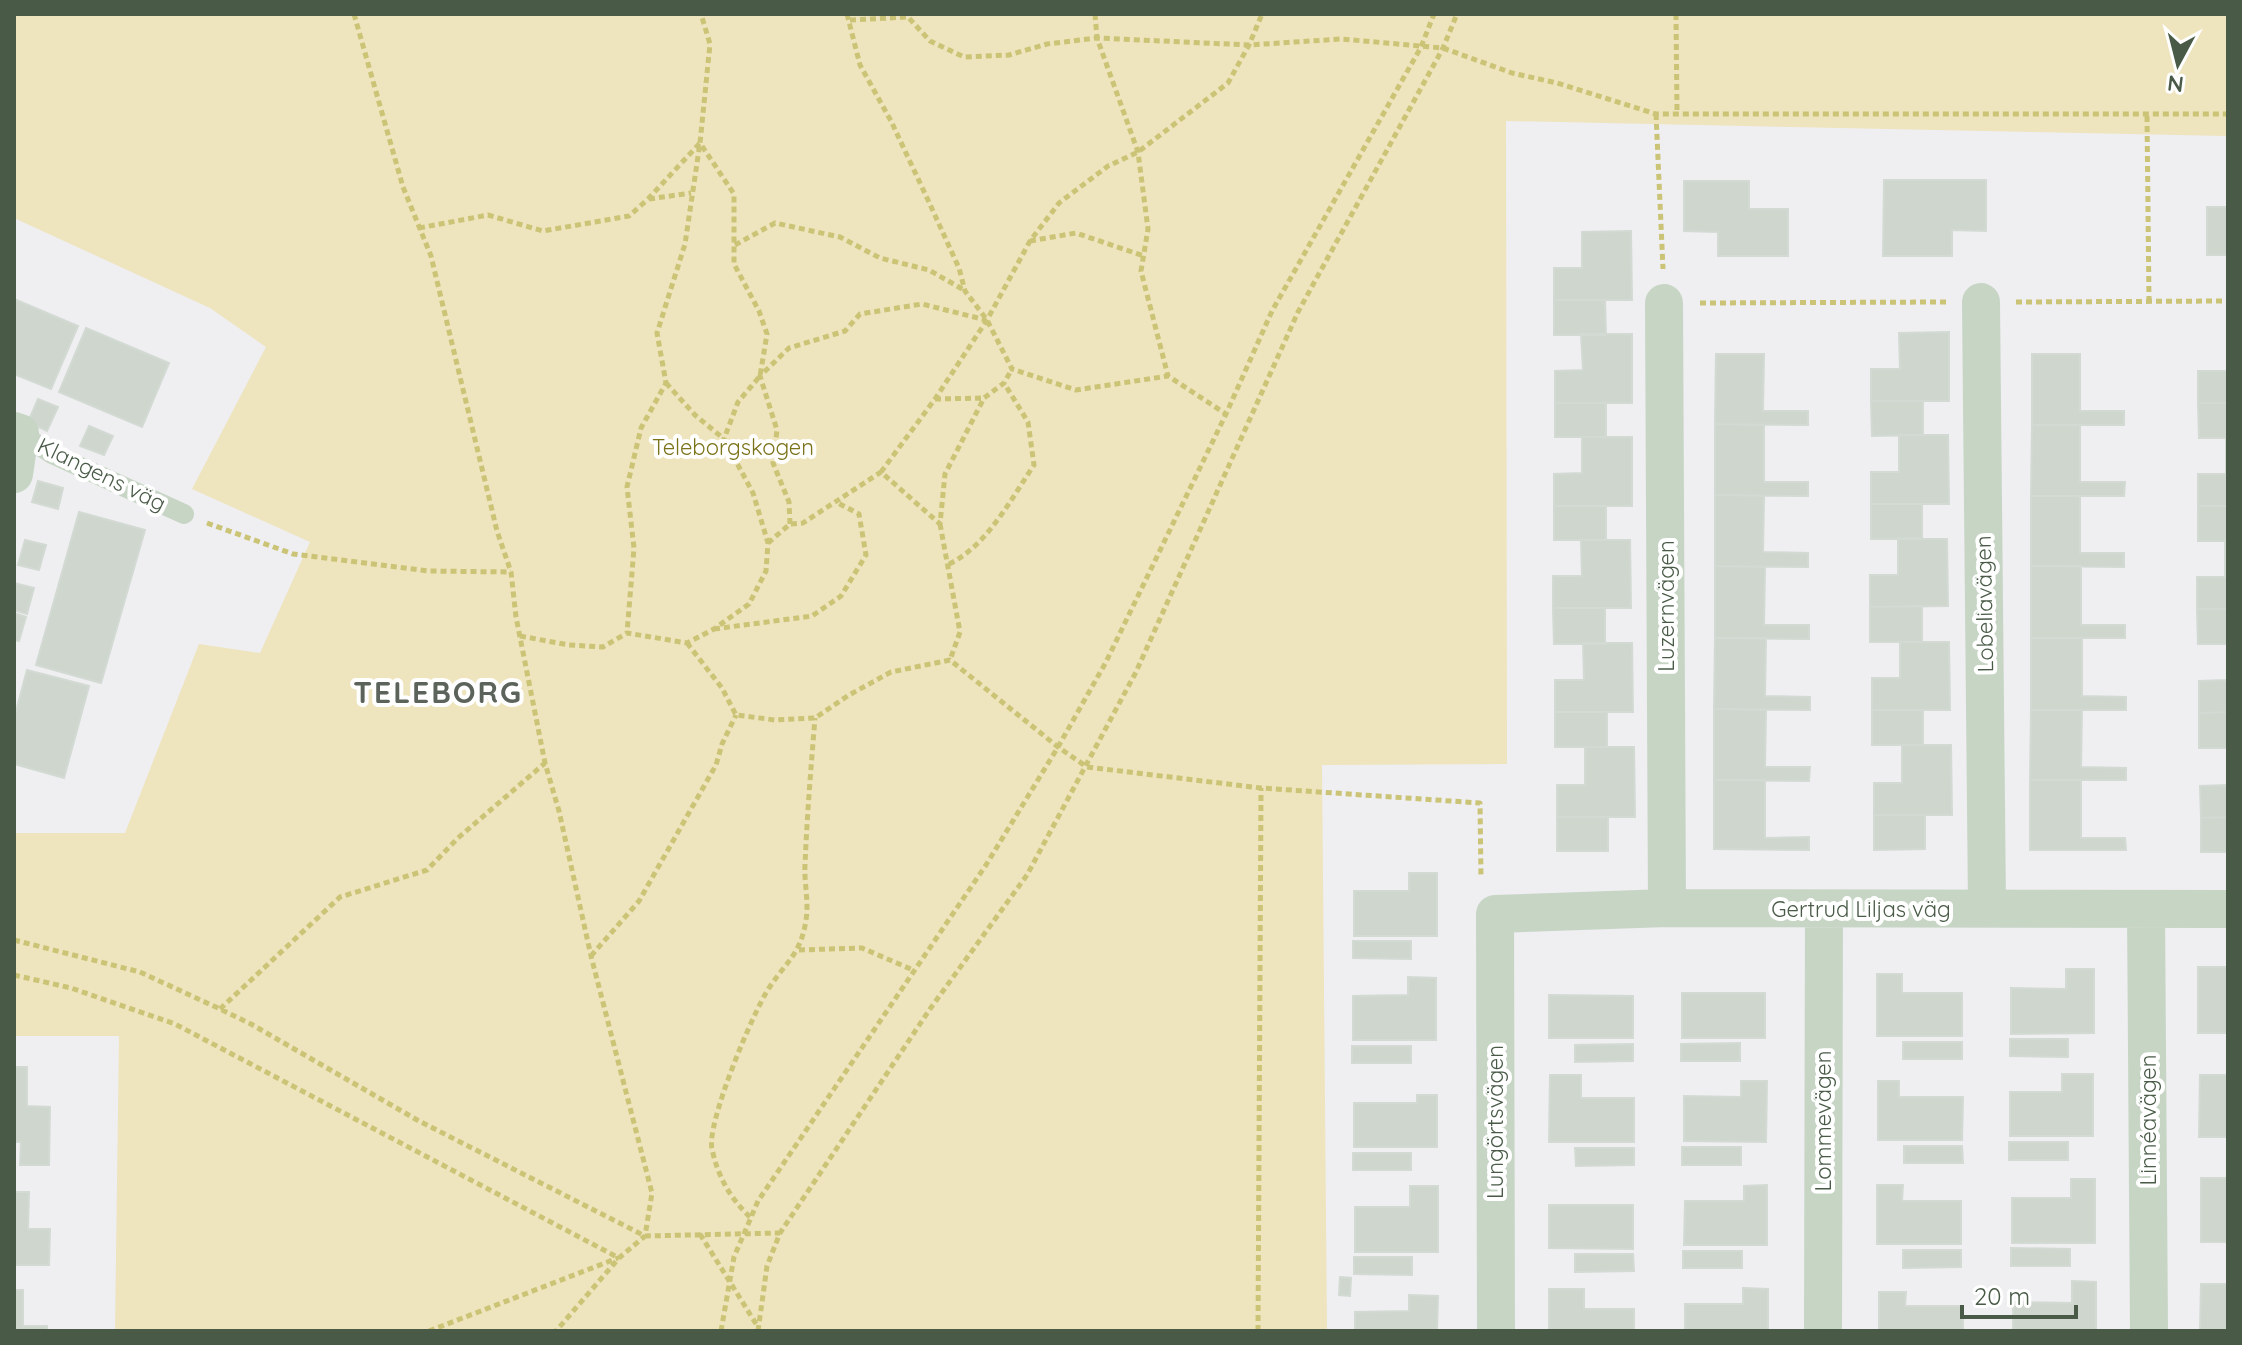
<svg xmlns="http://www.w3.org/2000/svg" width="2242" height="1345" viewBox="0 0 2242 1345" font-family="Quicksand,sans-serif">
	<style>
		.green { fill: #eee4bd }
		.building { fill: #ced6ce; stroke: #d2dad3; stroke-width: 2 }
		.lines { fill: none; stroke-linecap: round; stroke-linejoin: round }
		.path { stroke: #cbc476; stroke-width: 5; stroke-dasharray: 6 4; stroke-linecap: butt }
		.service { stroke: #c7d5c5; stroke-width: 20 }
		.minor { stroke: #c7d5c5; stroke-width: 38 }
		.labels { text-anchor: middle; stroke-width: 8; stroke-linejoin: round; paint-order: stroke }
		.park-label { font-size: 22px; fill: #7b7319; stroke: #fff }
		.street-label { font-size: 22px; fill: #495b47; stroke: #fff }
		.district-label { font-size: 30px; font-weight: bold; letter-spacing: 2px; fill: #5b635b; stroke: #fff }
	</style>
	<rect width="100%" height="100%" fill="#efeef1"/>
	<path class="green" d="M14,14H2228V136L1506,121L1507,764L1322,765L1327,1331H115L119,1036H14V833H125L199,644L260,653L310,542L192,489L266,347L210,308L14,218Z"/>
	<path class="building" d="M1884,180H1986V231L1952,230V256H1883Z
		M1684,181H1749V209H1788V256H1718V232L1684,231Z
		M2207,207H2228V255H2207Z
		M1631,231L1632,300H1554V268H1582V232Z
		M14,299L78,326L51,389L14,374Z
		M1554,300H1605L1606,335H1554Z
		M86,328L169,363L142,427L59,392Z
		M1949,332V401H1871V369H1900L1899,333Z
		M1581,334H1632V403H1555V371L1583,370Z
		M2227,335L2228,403H2198V371H2227Z
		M1716,354H1764L1763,411H1808V425L1715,424Z
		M2032,354H2080V411H2124V425H2032Z
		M38,399L58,407L47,431L28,422Z
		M1871,401H1923V435L1872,436Z
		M1555,403H1606V437H1555Z
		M2198,403H2228V438H2199Z
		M1715,424L1764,425V482H1808V496L1715,495Z
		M2032,425H2080V482H2125L2124,496H2031Z
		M89,426L113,436L104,455L80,446Z
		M1899,435H1948L1949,504H1871V472H1899Z
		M1582,437H1632V506H1554V474L1582,473Z
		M2226,438H2228V506H2198V474H2226Z
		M38,481L63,488L58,509L32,502Z
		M1715,495L1764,496L1763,552L1808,553V567L1715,566Z
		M2031,496H2080V553H2124V567L2031,566Z
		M1871,504H1922V539H1871Z
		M1554,506H1606V540H1554Z
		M2198,506H2228V541H2198Z
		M79,512L145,530L101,683L36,665Z
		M1898,538L1947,539L1948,606L1870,607V575H1898Z
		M25,540L46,545L39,570L18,565Z
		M1581,540H1630L1631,608H1553V576H1582Z
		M2225,541H2228V609H2197V577H2225Z
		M1715,566L1765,567L1764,625H1809V639L1715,638Z
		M2031,566H2081V625H2125V638H2031Z
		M14,583L34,588L27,614L14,610Z
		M1922,606V642H1870V607Z
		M1553,608H1605V644H1554Z
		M2197,609H2228V644H2198Z
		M14,613L26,617L19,641L14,640Z
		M1715,638H1766L1765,696L1810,697V710L1714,709Z
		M2031,638H2082V696L2126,697V710H2031Z
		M1900,642H1949L1950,710H1872V678H1900Z
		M1583,643H1632L1633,712H1555V680H1584Z
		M2227,644L2228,712L2199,713V681L2227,680Z
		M27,670L89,686L64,778L14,764V719Z
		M1714,709L1766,710L1765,767H1810L1809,781L1714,780Z
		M1872,710H1923V745H1872Z
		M2031,710H2082L2081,767L2126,768V780H2030Z
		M1555,712H1607V747H1555Z
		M2228,712V748H2199V713Z
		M1902,745H1951L1952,815H1874V783H1902Z
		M1585,747H1634L1635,817H1557V785H1585Z
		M1714,780H1765V838L1809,837V850L1714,849Z
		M2030,780H2081V838H2125L2126,850H2030Z
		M2228,785V817L2201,818L2200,786Z
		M1874,815H1925V849L1874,850Z
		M1557,817H1608V851H1557Z
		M2228,817V852H2201V818Z
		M1409,873H1437V936H1354V891H1409Z
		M1353,941H1411V959L1353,958Z
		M2198,967H2228V1033H2198Z
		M2066,969H2094V1033L2011,1034V988L2066,989Z
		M1877,974H1902V993H1962V1036H1877Z
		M1408,977L1436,978V1040H1353V996L1408,995Z
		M1682,993H1765V1038H1682Z
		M1549,995L1633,996V1038H1549Z
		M2010,1039H2068V1057L2010,1056Z
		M1903,1042H1962V1059H1903Z
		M1740,1043V1061H1681V1044Z
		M1633,1044V1061L1575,1062V1045Z
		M1352,1046H1411V1063H1352Z
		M14,1067H27V1106L50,1107L49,1165H20L21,1142H14Z
		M2062,1074H2093V1136H2010V1092H2062Z
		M1550,1075H1581V1098H1634V1142H1549Z
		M2200,1075H2228V1137H2199Z
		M1741,1081H1767L1766,1142L1684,1141V1096L1741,1097Z
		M1878,1081H1899V1097H1963L1962,1140H1878Z
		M1417,1095H1437V1147H1354V1103H1417Z
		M2009,1142H2068V1160H2009Z
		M1904,1146H1962L1963,1163H1904Z
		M1682,1147H1741V1165H1682Z
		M1575,1148H1634V1165L1576,1166Z
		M1353,1153H1411V1170H1353Z
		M2201,1178H2227L2228,1242H2201Z
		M2071,1179H2095V1243H2012V1198H2071Z
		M1767,1185V1245H1684L1685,1201H1744V1186Z
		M1877,1185H1903L1902,1201H1961V1244H1877Z
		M1410,1186H1438V1252H1355V1207H1410Z
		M14,1192H29L28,1229H50L49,1265H14Z
		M1549,1205H1633V1249L1549,1248Z
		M2011,1248L2070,1249V1266H2011Z
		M1903,1250H1961V1267L1903,1268Z
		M1683,1251H1742V1268H1683Z
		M1575,1254H1633L1634,1271L1575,1272Z
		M1354,1257H1412V1275L1354,1274Z
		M1340,1277L1351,1278L1350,1296L1339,1295Z
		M2072,1281L2096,1282V1331H2013V1302L2072,1303Z
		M2201,1284H2228V1331H2200Z
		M1743,1288L1768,1289V1331H1685V1304H1743Z
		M1549,1289H1584V1309H1634V1331H1549Z
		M14,1290H23V1326H47V1331H14Z
		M1879,1292H1906L1905,1306H1963V1331H1879Z
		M1409,1295L1438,1296L1437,1331H1355V1312L1409,1311Z"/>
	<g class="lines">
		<path class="path" d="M354,14L403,187L431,256L497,531L511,572L516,617L545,763L559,811L591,956L652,1193L645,1236L619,1258L556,1331
			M847,14L860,65L891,121L928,200L959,268L965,291L987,320L1012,369L1076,390L1168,376L1226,414
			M1095,14L1097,38L1138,152L1148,229L1141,271L1168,376
			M1676,14L1677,113
			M850,20L908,17L930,41L964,57L1009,55L1047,44L1097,38L1249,45L1341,39L1443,48L1512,73L1557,83L1656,114H2228
			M1656,114L1663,269
			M2147,116L2149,301
			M649,199L691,193
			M419,228L488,215L543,231L629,216L648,199L700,143L685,244L657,333L666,383L641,428L627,487L634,548L627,633
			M1030,241L1076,233L1144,256
			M735,245L775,223L840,237L880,258L929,270L964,290
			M2016,302L2228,301
			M1700,303L1946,302
			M666,383L695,415L724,439
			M935,399L984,398
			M881,472L935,399L987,320L1030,241L1059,203L1108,166L1138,152L1228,83L1249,45L1262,14
			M207,523L293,554L428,571L511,572
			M790,524L789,502L773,463L777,430L760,376L789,348L845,331L860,314L922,304L986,320
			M940,524L960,632L950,660
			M768,543L790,524L803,523L881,472L940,524L945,474L984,398L1004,383L1012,369
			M949,564C987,546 1011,499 1034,465L1028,422L1004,383
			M714,629L812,616L841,596L866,555L859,514L836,502
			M520,636L569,645L603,647L627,633L687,643L714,629L749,604L766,571L768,543L753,493L724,439L738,402L760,376L767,334L759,311L734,264V194L700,143L710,44L701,14
			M687,643L722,688L736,715L775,720L815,718L849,695L891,672L950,660L1058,747L1087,767L1261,788L1480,803L1481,878
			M14,940L140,972L220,1009L251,1024L419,1121L645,1236L780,1233
			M799,950L862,948L913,970
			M591,956L639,901L716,765L722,744L736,715
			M14,975L71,988L175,1024L619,1258
			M220,1009L340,897L427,870L458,838L545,763
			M750,1217C730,1198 718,1177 712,1149C706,1124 753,1012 769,988C786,962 801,954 806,920C809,902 804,883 805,865C807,816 811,767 815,718
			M700,1234L758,1327
			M429,1331L618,1258
			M721,1331L734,1257L758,1201L986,865L1058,747L1106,662L1226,414L1272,311L1421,47L1434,14
			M758,1331L767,1266L780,1233L930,1009L1027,875L1136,672L1298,312L1443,48L1457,14
			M1258,1331L1261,788"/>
		<path class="service" d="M20,433L52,454L184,514"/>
		<path class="minor" d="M1981,302L1987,907
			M1664,303L1667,908
			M14,431L20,433L14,474
			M2146,909L2149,1331
			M1496,1331L1495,914L1667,908L2228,909
			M1823,1331L1824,910"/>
	</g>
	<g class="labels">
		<g class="park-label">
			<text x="733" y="455">Teleborgskogen</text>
		</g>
		<g class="street-label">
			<text transform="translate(102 474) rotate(26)" y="8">Klangens väg</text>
			<text transform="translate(1984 604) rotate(-91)" y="8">Lobeliavägen</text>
			<text transform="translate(1666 606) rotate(-90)" y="8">Luzernvägen</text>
			<text x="1861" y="917">Gertrud Liljas väg</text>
			<text transform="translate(2148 1120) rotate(-90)" y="8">Linnéavägen</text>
			<text transform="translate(1823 1121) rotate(-90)" y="8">Lommevägen</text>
			<text transform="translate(1495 1122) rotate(-90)" y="8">Lungörtsvägen</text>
		</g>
		<g class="district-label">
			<text x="438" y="703">TELEBORG</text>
		</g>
	</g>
	<rect width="2242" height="1345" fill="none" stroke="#495b47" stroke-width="32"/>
	<g transform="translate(2178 64) rotate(187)" stroke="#ffffff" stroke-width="6" paint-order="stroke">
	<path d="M0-6L14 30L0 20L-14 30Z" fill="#495b47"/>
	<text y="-12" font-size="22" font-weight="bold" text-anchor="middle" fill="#495b47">N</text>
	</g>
	<path d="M1962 1305v12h114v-12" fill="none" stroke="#495b47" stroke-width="4"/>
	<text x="1974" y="1305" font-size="24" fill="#495b47" stroke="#ffffff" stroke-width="6" paint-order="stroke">20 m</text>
</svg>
